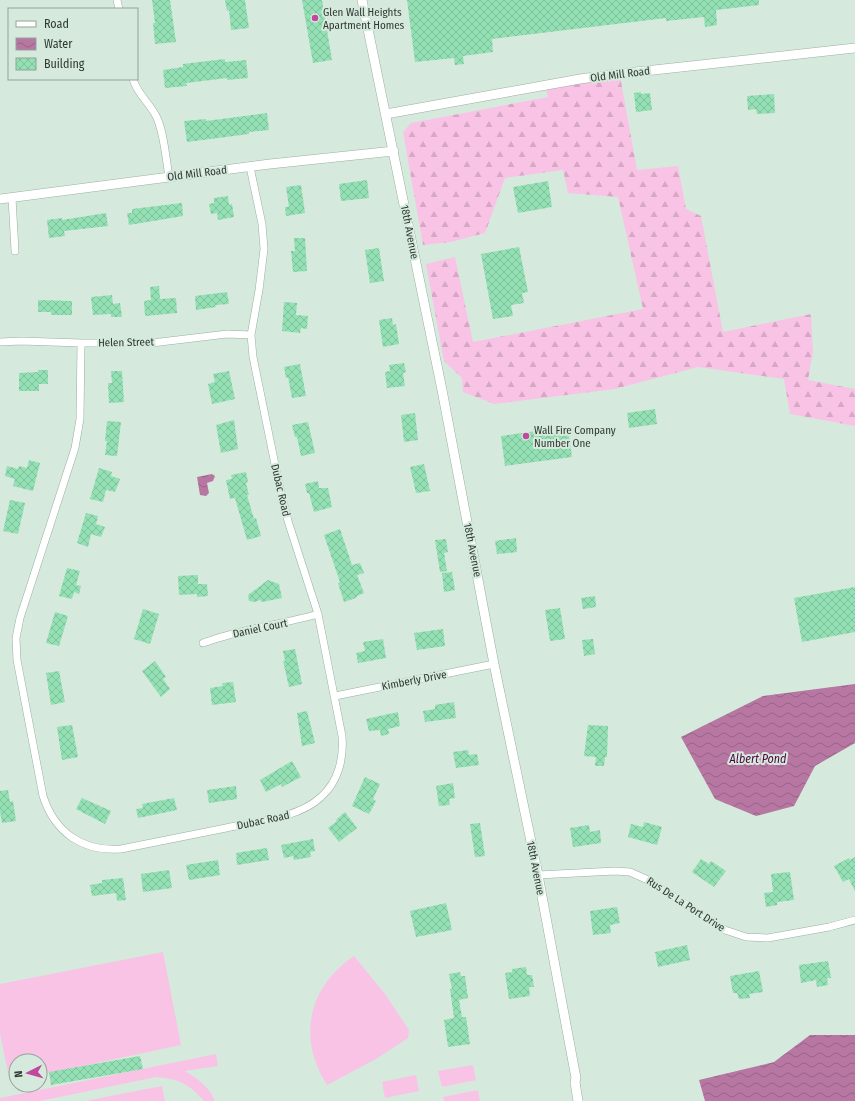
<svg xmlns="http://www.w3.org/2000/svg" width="855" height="1101" viewBox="0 0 855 1101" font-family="'Fira Sans Condensed',sans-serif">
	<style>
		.forest { fill: url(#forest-firs) }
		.pitch { fill: #f9c3e5 }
		.water { fill: url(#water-waves) }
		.building { fill: url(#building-cross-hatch) }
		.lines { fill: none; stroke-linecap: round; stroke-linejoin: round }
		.minor-casing { stroke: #9baea2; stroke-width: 8 }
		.tertiary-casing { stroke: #9baea2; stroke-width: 10 }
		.minor { stroke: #fff; stroke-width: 7 }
		.tertiary { stroke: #fff; stroke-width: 9 }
		.poi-dot { fill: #c0499f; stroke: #d5eadd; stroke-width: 1.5 }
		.labels { text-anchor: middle; stroke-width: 4; stroke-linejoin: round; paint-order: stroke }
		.poi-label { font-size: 11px; fill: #313934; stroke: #d5eadd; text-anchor: start }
		.street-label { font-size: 11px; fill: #313934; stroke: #d5eadd }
		.water-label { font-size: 12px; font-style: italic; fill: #51003f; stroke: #d5eadd }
	</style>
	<defs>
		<pattern id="forest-firs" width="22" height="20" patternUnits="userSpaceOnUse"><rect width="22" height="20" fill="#f9c3e5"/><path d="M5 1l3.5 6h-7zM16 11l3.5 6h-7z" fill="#d6a8c5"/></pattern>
		<pattern id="water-waves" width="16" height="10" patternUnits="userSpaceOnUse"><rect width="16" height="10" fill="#b777a2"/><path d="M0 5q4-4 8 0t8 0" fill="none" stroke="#956385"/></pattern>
		<pattern id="building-cross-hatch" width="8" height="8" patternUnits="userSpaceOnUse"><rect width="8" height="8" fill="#93e0b4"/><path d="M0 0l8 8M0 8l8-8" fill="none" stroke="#7fc19b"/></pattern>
	</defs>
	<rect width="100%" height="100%" fill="#d5eadd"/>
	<path class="forest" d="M620,76L637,170L678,166L686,209L701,216L723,332L811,314L813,352L808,380L855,389V426L790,414L784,379L698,367L615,389L494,404L463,392L462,378L444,361L426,264L455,257L473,342L643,309L618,197L568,193L563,170L505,178L485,233L451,242L423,245L403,132L411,123L548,97L546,89Z"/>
	<path class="pitch" d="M163,952L181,1045L40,1075V1061H16V1080L10,1081L0,1034V984Z
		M354,956L385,994L409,1030L408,1038L376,1059L327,1085C297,1038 308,987 354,956Z
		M216,1054L218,1066L185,1071C198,1079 209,1087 215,1101H204C189,1084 179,1079 156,1077L40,1101H0V1098Z
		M473,1065L476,1080L442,1087L438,1071Z
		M416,1075L419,1091L385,1098L382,1082Z
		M162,1086L165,1101H85Z
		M478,1090L480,1101H444L443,1097Z"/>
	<path class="water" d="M212,474L215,476L213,481L207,483L209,493L206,496L200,495L197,477Z
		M855,684V743L815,766L794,806L756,816L715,799L681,737L763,696Z
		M810,1035H855V1101H705L699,1080L774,1062Z"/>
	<path class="building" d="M152,0H170L176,42L155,44L153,23H155Z
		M225,0H245L249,28L231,30L229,10L227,11Z
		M302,0H322L332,60L313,63Z
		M407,0H759V5L716,10L717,25L705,27L704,17L666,21V18L492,39L493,52L463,56L464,64L455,65L454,58L415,62Z
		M225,59V62L246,60L248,78L227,80V78L186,83L187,86L165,88L163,70L183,67V64Z
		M641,92V94L650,93L652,110L636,112L634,93Z
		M774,94L775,113L757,114L756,109L748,110L747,96Z
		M267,113L269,130L249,132V134L187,142L184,121L206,119V121Z
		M367,180L369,198L341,201L339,184Z
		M548,181L552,207L518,213L513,187Z
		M301,185L305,213L286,216L285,207H289L286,187Z
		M228,196L229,205L232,204L234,217L218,220L217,213L211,214L209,204L214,203V198Z
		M182,203L183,216L129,225L127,213H132V209Z
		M106,213L108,226L64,231L65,236L49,238L47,220L62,218V220Z
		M294,238H305L307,271L293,272L291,251H295Z
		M519,247L528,292L522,293L524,303L511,305L513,316L493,319L481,254Z
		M379,248L384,281L370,283L365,250Z
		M159,286L160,299L176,298L177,313L145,316L144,301L151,300L150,287Z
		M227,292L229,304L215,305L216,307L196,310L195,296Z
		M112,295L113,304L120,303L122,317H111V314L93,315L91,297Z
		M38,300L72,301V315H51V312H38Z
		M284,302L297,303L296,315L308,316L307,329L301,328L300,333L282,331Z
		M392,318L393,325L396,324L399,344L383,347L379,320Z
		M404,363L406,372L403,373L405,386L387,388L385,372L390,371L389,365Z
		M300,364L306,396L292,398L288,377L286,378L284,367Z
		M38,370H48V384H39V391H19V373L38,372Z
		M111,371H122L124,402L109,403L108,383H112Z
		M229,371L235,399L212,404L208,384L215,382L213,374Z
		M655,409L657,424L629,428L627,413Z
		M415,413L418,440L404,442L401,415Z
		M234,420L238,449L221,453L216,425Z
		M107,421L121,422L117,456L105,455L107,441H105Z
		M308,422L315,453L301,456L297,437H295L292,425Z
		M543,430L544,434L568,430L572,457L505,466L501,436Z
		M29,460L40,463L33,491L13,486L15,479L5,476L7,466L18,469L19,466L27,468Z
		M424,464L430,491L416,493L410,467Z
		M99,468L112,472L111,476L120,479L115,492L106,490L103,502L90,499Z
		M246,472L248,482L246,483L249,495H247L254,519L256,518L261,536L247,540L235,498L230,499L226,480L232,479L231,475Z
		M318,481L319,488H328L332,507L314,512L309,493H307L305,484Z
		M10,500L25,503L18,534L3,531Z
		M86,513L98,516L96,524L105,527L101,537L91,534L88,547L77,543Z
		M340,529L352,565L360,563L364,573L357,575L364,593L357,596L356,598L344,602L338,583L340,582L324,535Z
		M516,538L517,552L497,554L495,541Z
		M446,539L448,552L444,553L447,571L440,572L435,540Z
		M67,568L80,571L76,585L81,586L79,594L74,592L72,599L59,596Z
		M452,572L455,590L444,592L442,573Z
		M198,575V584H207L208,596L197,597V594L179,595L178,576Z
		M268,580L279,584L282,598L262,602L260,600L255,602L249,601L248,595Z
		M855,587V632L802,642L794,598Z
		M595,596L596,607L583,609L581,598Z
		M560,608L565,639L550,641L545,610Z
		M143,609L159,614L150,644L134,639Z
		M55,612L68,616L59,646L46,643Z
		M443,629L445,646L417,650L414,633Z
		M383,639L386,658L358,663L356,653L365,651L363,642Z
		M593,639L595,654L584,656L582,640Z
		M295,649L302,684L289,687L283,661H285L283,651Z
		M155,661L166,677L163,679L170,689L161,697L142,671Z
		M59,671L65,702L51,705L46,673Z
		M233,682L236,702L212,705L210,688L223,686L222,683Z
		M454,702L456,718L425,722L423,711L435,709V705Z
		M307,711L315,743L302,746L297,713Z
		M398,712L400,726L388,729L389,734L381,736L380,730L369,731L366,719Z
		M72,725L78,757L62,760L57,727Z
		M588,725L608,726L607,757H605L604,766H595L596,757L584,756Z
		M468,750L469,755L477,754L479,765L456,768L453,752Z
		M292,761L301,777L282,787L281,784L266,792L260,780Z
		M365,777L380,784L373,799L376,801L369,814L352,806Z
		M453,783L455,798L449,799L450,805L439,806L436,786Z
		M236,786L237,799L209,803L207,790Z
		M8,790L10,802L13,801L16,821L2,823L0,812V791Z
		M82,798L111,811L105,824L76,809Z
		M174,798L177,810L138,818L136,809L143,808L142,804Z
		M345,812L357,828L339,842L328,828L337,821L336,820Z
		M644,822L662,827L657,845L628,837L631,824L643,827Z
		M480,823L485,856L475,857L470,824Z
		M589,825L590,832L600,830L601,843L573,847L570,828Z
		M313,839L315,851L310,852L311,857L294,860L293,856L284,858L281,845Z
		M267,848L269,860L237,865L236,853Z
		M855,857V891L849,879L843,882L834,866L849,858L850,860Z
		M701,859L709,864L711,861L726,871L714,887L692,872Z
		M218,860L220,875L189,880L186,865Z
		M169,870L172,888L143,892L141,874Z
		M790,872L794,900L777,902V905L766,907L764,893L773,892L771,874Z
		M123,878L126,900L117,901L116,893L92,896L90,885L102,883V880Z
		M446,903L452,930L416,937L410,911Z
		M617,907L620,923L610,925L611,933L593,935L590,911Z
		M687,945L690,960L658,967L655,952Z
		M828,961L831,978H827L828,985L817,987L816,980L801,983L799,965Z
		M526,967L527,975H532L534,987H529L530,996L509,999L505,973L512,972V969Z
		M759,971L763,992L749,994L750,998L739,999L737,993H733L730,976Z
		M460,972L461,976H465L468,998L459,1000L462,1017H466L470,1044L448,1047L444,1020L454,1018L450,989H452L449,974Z
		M140,1056L143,1069L51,1085L49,1072Z"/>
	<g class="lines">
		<g class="minor-casing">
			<path id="minor" d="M117,0L119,9
				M133,79C137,94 149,102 156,116C164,131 166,160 169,177
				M12,198L15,251
				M0,342L21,341L81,343H152L227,334L251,335
				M81,343L80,419L75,448L20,618L16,638L17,660L43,796C55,833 83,852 121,849C156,842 191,835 226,828C255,822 299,818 321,797C338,782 344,759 342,736L318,614L288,521L279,484L253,357L251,335L259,290L264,249L262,224L250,167
				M203,643C240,629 280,625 318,614
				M335,696L494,664
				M538,875L615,871L630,872L648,880L725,930L746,937L768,938L829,927L855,920"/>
		</g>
		<g class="tertiary-casing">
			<path id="tertiary" d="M362,0L442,390L494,664L538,875L576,1078L575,1082L578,1101
				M386,114L580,79L617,74L855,48
				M0,199L270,164L394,151"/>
		</g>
		<use href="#minor" class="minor"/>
		<use href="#tertiary" class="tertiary"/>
	</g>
	<g class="poi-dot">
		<circle cx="315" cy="18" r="4"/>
		<circle cx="526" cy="436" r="4"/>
	</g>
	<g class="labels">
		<g class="poi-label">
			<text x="323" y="16">Glen Wall Heights<tspan x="323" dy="13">Apartment Homes</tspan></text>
			<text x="534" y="434">Wall Fire Company<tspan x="534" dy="13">Number One</tspan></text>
		</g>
		<g class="street-label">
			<text transform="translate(620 74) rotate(-7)" y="4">Old Mill Road</text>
			<text transform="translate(197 173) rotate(-7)" y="4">Old Mill Road</text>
			<text transform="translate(410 232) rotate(79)" y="4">18th Avenue</text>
			<text transform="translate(126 342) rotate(-1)" y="4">Helen Street</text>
			<text transform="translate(281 490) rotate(77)" y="4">Dubac Road</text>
			<text transform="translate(473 550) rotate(79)" y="4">18th Avenue</text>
			<text transform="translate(260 628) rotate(-12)" y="4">Daniel Court</text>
			<text transform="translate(414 680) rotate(-11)" y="4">Kimberly Drive</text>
			<text transform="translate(263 820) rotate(-12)" y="4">Dubac Road</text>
			<text transform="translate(536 868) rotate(79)" y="4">18th Avenue</text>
			<text transform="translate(686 904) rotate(33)" y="4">Rus De La Port Drive</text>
		</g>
		<g class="water-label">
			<text x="758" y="763">Albert Pond</text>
		</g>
	</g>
	<rect x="8" y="8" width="130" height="72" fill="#d5eadd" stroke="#93a399"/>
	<rect x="16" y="21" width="20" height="6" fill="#ffffff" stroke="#93a399"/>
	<text x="44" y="28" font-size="12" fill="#313934">Road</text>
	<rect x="16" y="38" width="20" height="12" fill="url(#water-waves)" stroke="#93a399"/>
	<text x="44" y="48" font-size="12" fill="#313934">Water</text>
	<rect x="16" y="58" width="20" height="12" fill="url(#building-cross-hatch)" stroke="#93a399"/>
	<text x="44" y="68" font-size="12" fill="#313934">Building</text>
	<g transform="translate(28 1073) rotate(264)"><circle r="19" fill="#d5eadd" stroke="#93a399"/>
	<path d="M0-3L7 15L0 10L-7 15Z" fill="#c0499f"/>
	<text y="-6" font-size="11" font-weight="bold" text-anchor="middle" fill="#313934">N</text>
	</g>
</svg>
